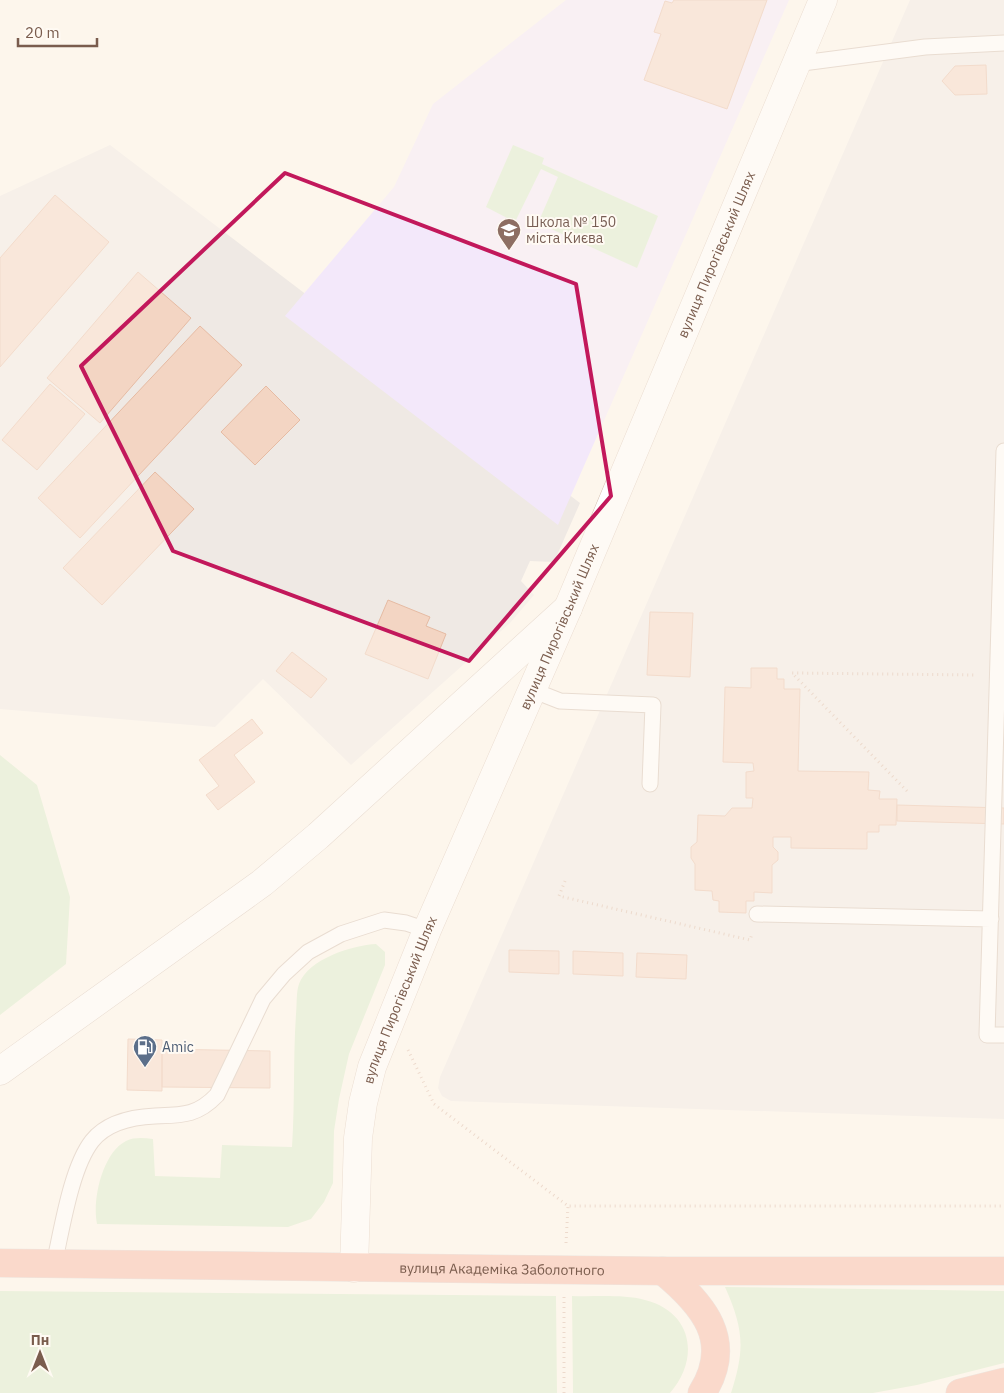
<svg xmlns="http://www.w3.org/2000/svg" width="1004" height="1393" viewBox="0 0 1004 1393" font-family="'IBM Plex Sans',sans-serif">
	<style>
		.industrial { fill: #efe9e4 }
		.education { fill: #f3e8fa }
		.green { fill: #d8ecc9 }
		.building { fill: #f3d5c3; stroke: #e6bba3 }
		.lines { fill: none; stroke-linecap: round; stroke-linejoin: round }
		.lane-casing { stroke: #d1beb0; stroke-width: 17 }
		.street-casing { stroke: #d1beb0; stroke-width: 29 }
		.secondary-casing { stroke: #d6c0b0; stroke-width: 29 }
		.highway-casing { stroke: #dad1cd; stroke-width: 29 }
		.path { stroke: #d9b8a5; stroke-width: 3; stroke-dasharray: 1 4; stroke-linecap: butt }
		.lane { stroke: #fff; stroke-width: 15 }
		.street { stroke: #fff; stroke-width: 28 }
		.secondary { stroke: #fff; stroke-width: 28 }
		.highway { stroke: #f7b7a3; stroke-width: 28 }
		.marked { fill: none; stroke: #c2185b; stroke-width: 4; stroke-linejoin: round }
		.labels { text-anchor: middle; stroke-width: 4; stroke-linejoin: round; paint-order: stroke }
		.education-label { font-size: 14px; fill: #785e54; stroke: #fffaf3; text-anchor: start }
		.street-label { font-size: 14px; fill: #7a5c4d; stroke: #fffaf3 }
		.service-label { font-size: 14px; fill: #4e5e75; stroke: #fffaf3; text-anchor: start }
	</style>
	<rect width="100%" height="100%" fill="#fdf6ec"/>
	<path class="industrial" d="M910,0H1004V1119L451,1101L442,1096L438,1088L440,1077Z
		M110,145L580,503L554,562L530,561L521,581L534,595L510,623L351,765L263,679L215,727L0,709V196Z"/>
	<path class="education" d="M566,0H789L558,525L285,316L394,187L433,104Z"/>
	<path class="green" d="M513,145L544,158L542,164L658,216L637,268L538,223L558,177L541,169L515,222L486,207Z
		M0,755L37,785L70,897L66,964L0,1015Z
		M376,944L385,952V965L349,1054L339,1099L334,1131L333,1183L324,1202L311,1219L288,1227L97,1224C92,1201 102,1153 126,1141C134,1137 144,1138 153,1139L155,1176L220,1178L222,1145L292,1147C295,1103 293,1058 296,1014C297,1005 296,992 299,984C308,959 353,945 376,944Z
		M725,1287L1004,1291V1363L917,1385L873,1393H731C745,1349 744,1330 725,1287Z
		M0,1291L556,1296L557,1393H0Z
		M572,1296C596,1297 622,1294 645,1300C693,1312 700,1359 670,1393H573Z"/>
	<path class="building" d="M674,0H767L727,109L644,80L661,34L654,32L665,1L672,3Z
		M986,65L987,94L955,95L942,81L955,66Z
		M55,195L109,242L0,367V258Z
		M138,272L191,318L100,423L47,378Z
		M200,326L242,365L80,538L38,498Z
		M50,384L85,414L37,470L2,440Z
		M266,386L300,420L255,465L221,432Z
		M155,472L194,509L102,605L63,568Z
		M388,600L430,617L426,626L446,634L428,679L365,654Z
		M650,612L693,613L690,677L647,675Z
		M292,652L327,679L311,698L276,671Z
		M751,668H777V679H784V689H800L798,771L869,772L868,790L880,791L879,799H897L896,825H879V832H867V849L791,848V837H773V847L778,852V860L772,865V893L754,892V901H746V913L719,912V901L713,900L712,891L695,890V864L691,858V847L697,842L698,815L725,816L732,808H752L753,798H746V772L754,771L753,763L723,762L725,687L751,688Z
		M252,719L263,733L234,755L255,782L218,810L206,795L219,786L199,760Z
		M897,805L1004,808V824L897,821Z
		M509,950L559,951V974L509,972Z
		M573,951L623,953V976L573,974Z
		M637,953L687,955L686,979L636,977Z
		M128,1039L162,1040V1091L127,1090Z
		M162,1049L270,1051V1088L162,1087Z"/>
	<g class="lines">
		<g class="lane-casing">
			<path id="lane" d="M795,64L925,47L1004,43
				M1004,451L987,1035H1004
				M532,690L560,701L653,705L650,784
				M757,914L991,919
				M54,1264C62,1229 71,1168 92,1141C107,1122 133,1117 155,1116C182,1115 197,1116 217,1095L263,999L284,974L308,952L341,934L384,920L406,923L427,930"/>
		</g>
		<g class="street-casing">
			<path id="street" d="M0,1071L262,883L318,836L568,608"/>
		</g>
		<g class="secondary-casing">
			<g id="secondary">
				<path id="s1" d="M354,1268L358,1138L363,1103L372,1067L427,930L568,608L823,0"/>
			</g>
		</g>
		<g class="highway-casing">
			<g id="highway">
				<path id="s2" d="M0,1263L663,1271H1004"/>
				<path d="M663,1271C703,1304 735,1341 702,1393"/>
				<path d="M960,1393L1004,1382"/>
			</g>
		</g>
		<path class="path" d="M907,791L792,673L977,675
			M565,881L559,896L750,940L752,934
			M408,1050L434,1104L568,1206H1004
			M566,1243L568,1206
			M564,1393V1297"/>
		<use href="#lane" class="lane"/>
		<use href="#street" class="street"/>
		<use href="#secondary" class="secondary"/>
		<use href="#highway" class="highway"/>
	</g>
	<path d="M0 0H1004V1393H0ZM285,173L576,284L611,496L469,661L173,551L81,366Z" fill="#fdf6ec" fill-opacity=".55" fill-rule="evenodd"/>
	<path class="marked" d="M285,173L576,284L611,496L469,661L173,551L81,366Z"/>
	<defs>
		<g id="school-pin" transform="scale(1.25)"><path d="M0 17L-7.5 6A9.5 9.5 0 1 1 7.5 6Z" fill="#8d6e63" stroke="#fffaf3"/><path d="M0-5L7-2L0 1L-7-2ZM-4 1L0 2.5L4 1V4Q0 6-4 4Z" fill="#fff"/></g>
		<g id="fuel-pin" transform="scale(1.25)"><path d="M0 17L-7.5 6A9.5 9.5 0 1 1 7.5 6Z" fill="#5c6f8a" stroke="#fffaf3"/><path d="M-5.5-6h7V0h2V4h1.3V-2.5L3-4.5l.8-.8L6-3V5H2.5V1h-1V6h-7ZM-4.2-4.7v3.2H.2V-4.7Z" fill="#fff"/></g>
	</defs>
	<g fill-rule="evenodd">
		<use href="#school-pin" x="509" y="230"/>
		<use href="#fuel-pin" x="145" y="1047"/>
	</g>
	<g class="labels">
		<g class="education-label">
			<text x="526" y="227">Школа № 150<tspan x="526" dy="16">міста Києва</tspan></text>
		</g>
		<g class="street-label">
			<text dy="5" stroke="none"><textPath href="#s1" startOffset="1085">вулиця Пирогівський Шлях</textPath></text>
			<text dy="5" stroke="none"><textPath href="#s1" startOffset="681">вулиця Пирогівський Шлях</textPath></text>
			<text dy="5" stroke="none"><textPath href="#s1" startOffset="275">вулиця Пирогівський Шлях</textPath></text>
			<text dy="5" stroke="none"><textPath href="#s2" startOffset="502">вулиця Академіка Заболотного</textPath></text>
		</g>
		<g class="service-label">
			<text x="162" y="1052">Amic</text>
		</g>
	</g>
	<g transform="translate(40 1353)" stroke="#fffaf3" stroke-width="4" paint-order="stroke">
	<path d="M0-4L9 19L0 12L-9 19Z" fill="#7a5c4d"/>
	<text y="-8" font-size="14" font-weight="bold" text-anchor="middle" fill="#7a5c4d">Пн</text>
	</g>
	<path d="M18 38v8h79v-8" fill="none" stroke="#7a5c4d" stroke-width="2.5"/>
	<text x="25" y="38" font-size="15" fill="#7a5c4d" stroke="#fffaf3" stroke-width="4" paint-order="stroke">20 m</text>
</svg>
